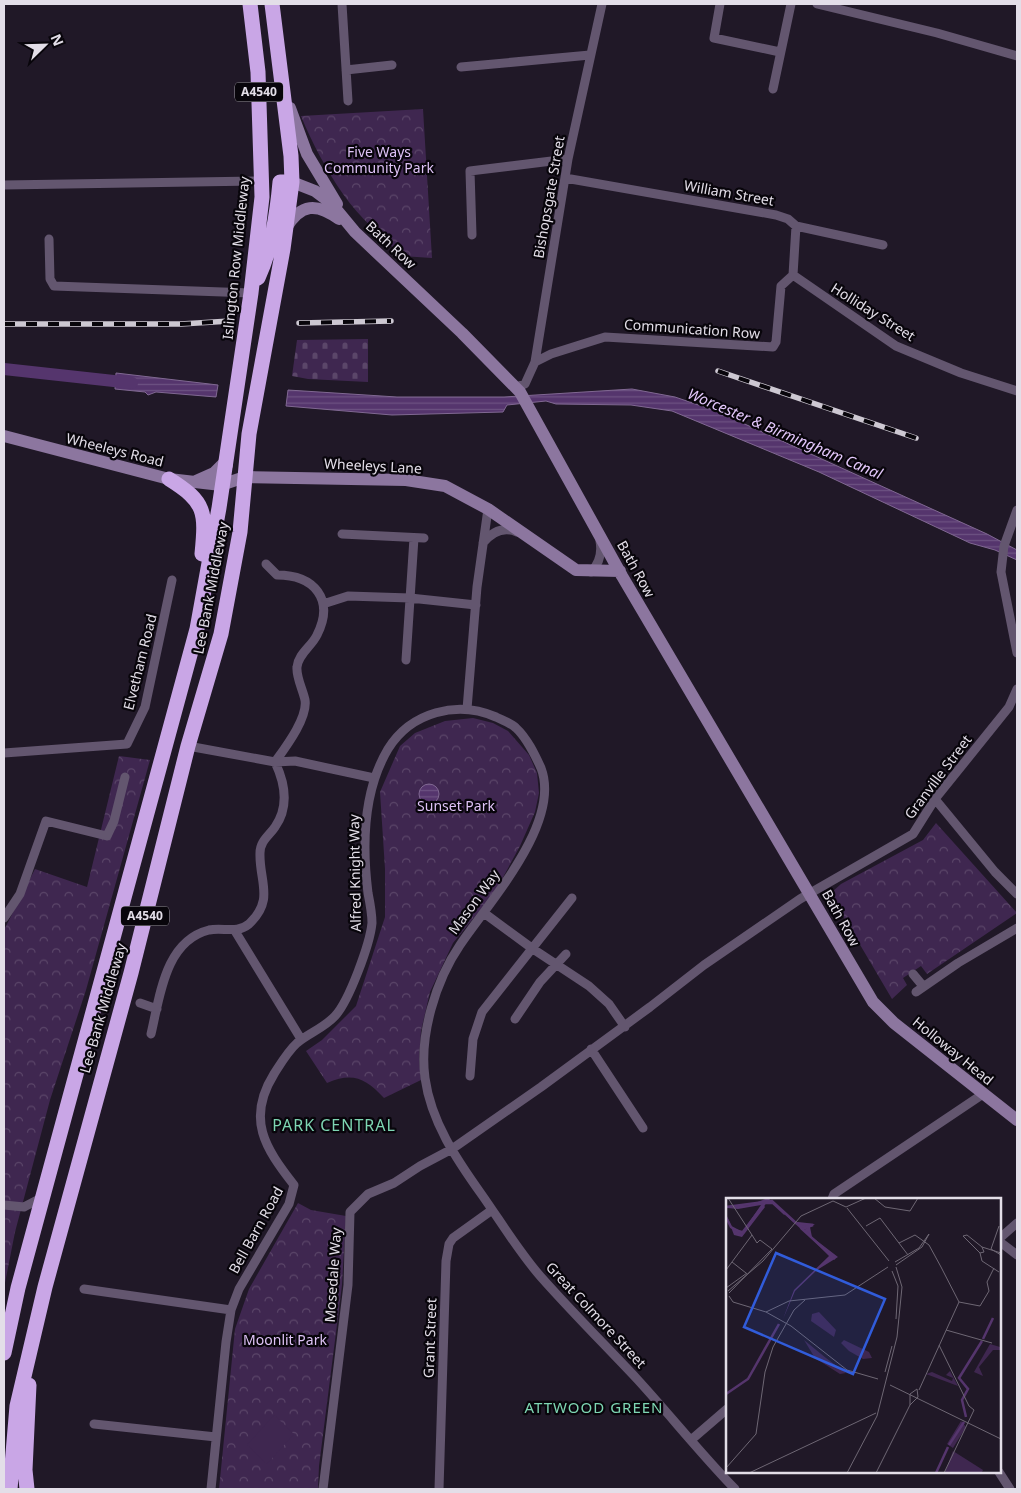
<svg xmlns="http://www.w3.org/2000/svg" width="1021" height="1493" viewBox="0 0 1021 1493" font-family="'Noto Sans',sans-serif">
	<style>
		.cemetery { fill: url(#cemetery-stones) }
		.park { fill: url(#park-crowns) }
		.pitch { fill: #3f2750 }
		.water { fill: url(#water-rules); stroke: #806892 }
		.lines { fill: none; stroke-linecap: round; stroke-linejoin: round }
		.canal { stroke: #55356d; stroke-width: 12 }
		.street { stroke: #63566f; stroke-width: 9 }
		.secondary { stroke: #8c769f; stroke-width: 12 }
		.highway { stroke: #c9a6e6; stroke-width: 15 }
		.rail-casing { stroke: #cdc8d2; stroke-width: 5.5 }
		.rail { stroke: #08050b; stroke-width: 4; stroke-dasharray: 11; stroke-linecap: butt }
		.labels { text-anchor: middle; stroke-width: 4.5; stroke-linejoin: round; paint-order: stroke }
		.shield { fill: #08050b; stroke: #a19da6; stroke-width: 1 }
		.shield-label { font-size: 12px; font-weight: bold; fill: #e3dee8 }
		.park-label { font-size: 14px; fill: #dfc3f7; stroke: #08050b }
		.street-label { font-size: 14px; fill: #e3dee8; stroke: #08050b }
		.water-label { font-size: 15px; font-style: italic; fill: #e4c8fc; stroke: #08050b }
		.neighbourhood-label { font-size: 15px; letter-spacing: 1px; fill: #7ed6b3; stroke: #08050b }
		.quarter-label { font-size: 16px; letter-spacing: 1px; fill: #7ed6b3; stroke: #08050b }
		.inset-river { fill: none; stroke: #55356d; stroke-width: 2.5 }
		.inset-road { fill: none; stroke: #6e6774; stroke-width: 1 }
		.view { fill: #315cda; fill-opacity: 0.15; stroke: #315cda; stroke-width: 2.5 }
		.inset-edge { fill: none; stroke: #e3dee8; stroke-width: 2.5 }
	</style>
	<defs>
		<pattern id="cemetery-stones" width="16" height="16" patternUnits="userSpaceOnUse" patternTransform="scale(1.25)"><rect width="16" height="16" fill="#3f2750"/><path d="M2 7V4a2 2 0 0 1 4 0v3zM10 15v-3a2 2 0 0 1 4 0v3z" fill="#5b4669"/></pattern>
		<pattern id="park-crowns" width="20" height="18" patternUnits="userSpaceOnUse" patternTransform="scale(1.25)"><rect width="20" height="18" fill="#3f2750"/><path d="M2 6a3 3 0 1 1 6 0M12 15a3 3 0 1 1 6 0" fill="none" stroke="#5b4669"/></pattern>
		<pattern id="water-rules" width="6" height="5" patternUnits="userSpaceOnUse" patternTransform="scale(1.25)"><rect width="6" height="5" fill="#55356d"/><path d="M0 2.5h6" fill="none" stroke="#6d5282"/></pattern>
	</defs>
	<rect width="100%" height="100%" fill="#201827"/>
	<path class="cemetery" d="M368,339V382L308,379L292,376L297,340Z"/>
	<path class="park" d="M423,109L432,258L402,256C382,237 359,217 343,194C327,171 312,143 301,116Z
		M473,718L493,723L508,731L529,755L537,773L539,793L535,812L520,846L495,892L453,943L430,992L421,1031L419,1059L421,1080L384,1098C365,1078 353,1072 327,1083L306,1051L322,1040L356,1006L385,917V869L380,792L400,746L415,733L445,721Z
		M119,756L150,760L86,990L50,1100L15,1232L4,1288V930L35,869L87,887Z
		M936,823L1017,913L927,974L921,966L903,978L907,985L892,999L836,904L832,892L841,884L923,840Z
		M298,1203L311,1210L346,1216L342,1285L319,1466L318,1489H219L235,1329L249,1289Z"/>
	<path class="pitch" d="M274,1415L294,1434L267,1464L247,1445Z"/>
	<path class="water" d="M116,373L218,385L216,397L156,392L148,395L145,392L115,389Z
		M632,389L675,397L716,411L987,534L1017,550V560L995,550L970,543L819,472L672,411L631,405L556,404L546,401L507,405L503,412L392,415L286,406L288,390L397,397H504Z
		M419 794a10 10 0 1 1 20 0a10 10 0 1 1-20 0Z"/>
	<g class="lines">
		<path class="canal" d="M4,369L132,383"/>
		<path class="street" d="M342,4L348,101
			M720,4L714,38L780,52
			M817,4L937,33L1017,56
			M461,67L590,55
			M346,70L392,65
			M773,89L791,4
			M565,178L776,215L788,219L796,226L883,245
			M4,185L262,181
			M472,235L470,171L568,159
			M49,239L50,279L54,286L251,293
			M793,275L896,346L961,373L1017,391
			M793,275L796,226
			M535,362L551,354L605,337L773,347L776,342L781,286L793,275
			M516,387L525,384L535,362L568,159L602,4
			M1017,510L1004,546L1001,572L1017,653
			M342,534L424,538
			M483,543C492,532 503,526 517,532
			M266,564L277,575C314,575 335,599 317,635C312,646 298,654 297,667C296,677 303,690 305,700C308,718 285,748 275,762
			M591,572C600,563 602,552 600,541
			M323,604L348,596L410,598L476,605
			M406,660L414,538
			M467,709L477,587L488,509
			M188,746L275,762L295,761L374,778
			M4,753L127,744L145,707L172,580
			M935,799L995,872L1017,894
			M484,913L533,949L589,986L609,1004L625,1027
			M4,918L20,894L46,821L107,836L114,821L125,777
			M235,931L301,1039
			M913,974L923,986
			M916,992L958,963L1017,928
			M140,1003L157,1009
			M515,1019L540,982L566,954
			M151,1034C160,996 165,941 209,930C223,927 237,934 249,924C275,900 259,881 260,853C260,841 269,836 275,827C289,807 285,783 275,762
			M591,1049L643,1128
			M470,1076L473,1039L482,1012L572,898
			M832,1199L834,1194L983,1094
			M4,1205L24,1207L43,1197
			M1000,1238L1017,1223
			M1000,1242L1017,1255
			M84,1289L231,1310
			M94,1424L216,1437
			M691,1440L727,1409
			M999,1472L1010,1489
			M211,1489L226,1342L231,1310L239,1289L289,1204L294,1185C265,1148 246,1119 274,1074C281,1063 288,1051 297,1043C309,1033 324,1028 335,1016C349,1001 370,944 372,923C372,913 370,903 368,893C362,845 363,791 388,749C411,712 457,700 496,717C502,720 511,723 516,728C527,738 535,755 541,768C562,823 488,903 460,945C436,980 419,1035 425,1078C431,1122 457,1160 482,1195C501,1222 519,1252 541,1277C572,1312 605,1345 637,1379C670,1415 701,1454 735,1489
			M323,1489L348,1285L350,1212L368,1194L394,1183L420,1166L452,1149L541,1087L650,1007L704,965L800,899L913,834L935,799L1009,707L1017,689
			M439,1489L446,1261L449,1244L453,1238L492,1210"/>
		<path class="secondary" d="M290,108L307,154L337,204
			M292,182L315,191L331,203L355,232L462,333L520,392L622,576L873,1002L894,1023L1017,1120
			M286,228C301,203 317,203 339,219
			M4,436L169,479L221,485L245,477L406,480L445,486L488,509L576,570L620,571
			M196,481L214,473L225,462L227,465"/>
		<path class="highway" d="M258,278C272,247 277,215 280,182H292
			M169,479C206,502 206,512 202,554
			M4,1353L18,1288L197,629L219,508L251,293L262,197L258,72L250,4
			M10,1489L17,1406L45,1287L131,973L188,746L221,634L240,532L249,434L283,249L292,182L291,156L272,4
			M27,1489L25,1470L29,1385"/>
		<g class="rail-casing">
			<path id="rail" d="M299,323L391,321
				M4,324H181L230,321
				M718,371L916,438"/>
		</g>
		<use href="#rail" class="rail"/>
	</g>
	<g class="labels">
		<g class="shield">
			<rect x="235" y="82.5" width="48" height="19" rx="4"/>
			<rect x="121" y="906.5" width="48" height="19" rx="4"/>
		</g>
		<g class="shield-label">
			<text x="259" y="96">A4540</text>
			<text x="145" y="920">A4540</text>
		</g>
		<g class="park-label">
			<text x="379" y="157">Five Ways<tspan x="379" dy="16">Community Park</tspan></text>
			<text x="456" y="811">Sunset Park</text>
			<text x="285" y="1345">Moonlit Park</text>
		</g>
		<g class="street-label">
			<text transform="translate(729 193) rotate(10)" y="5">William Street</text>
			<text transform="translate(549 197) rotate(-80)" y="5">Bishopsgate Street</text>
			<text transform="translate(391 245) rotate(43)" y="5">Bath Row</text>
			<text transform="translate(236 258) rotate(-84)" y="5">Islington Row Middleway</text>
			<text transform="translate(873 312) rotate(32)" y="5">Holliday Street</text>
			<text transform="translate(692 329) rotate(4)" y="5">Communication Row</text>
			<text transform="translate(115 450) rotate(14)" y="5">Wheeleys Road</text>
			<text transform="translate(373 466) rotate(3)" y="5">Wheeleys Lane</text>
			<text transform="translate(636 569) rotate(61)" y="5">Bath Row</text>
			<text transform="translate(211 588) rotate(-79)" y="5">Lee Bank Middleway</text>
			<text transform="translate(140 662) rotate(-76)" y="5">Elvetham Road</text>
			<text transform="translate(938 777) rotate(-53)" y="5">Granville Street</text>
			<text transform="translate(355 873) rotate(-91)" y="5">Alfred Knight Way</text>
			<text transform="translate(474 902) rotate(-54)" y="5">Mason Way</text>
			<text transform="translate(841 918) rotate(61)" y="5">Bath Row</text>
			<text transform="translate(103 1008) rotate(-74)" y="5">Lee Bank Middleway</text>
			<text transform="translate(953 1051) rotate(39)" y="5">Holloway Head</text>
			<text transform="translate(256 1230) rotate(-61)" y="5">Bell Barn Road</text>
			<text transform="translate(333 1275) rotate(-86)" y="5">Mosedale Way</text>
			<text transform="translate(596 1315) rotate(47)" y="5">Great Colmore Street</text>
			<text transform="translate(430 1338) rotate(-88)" y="5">Grant Street</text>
		</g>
		<g class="water-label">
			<text transform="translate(785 434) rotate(23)" y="5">Worcester &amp; Birmingham Canal</text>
		</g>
		<g class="neighbourhood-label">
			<text x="594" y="1413">ATTWOOD GREEN</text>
		</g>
		<g class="quarter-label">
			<text x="334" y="1131">PARK CENTRAL</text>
		</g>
	</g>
	<g transform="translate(726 1198)">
		<rect width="275" height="275" fill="#201827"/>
		<path d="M264,146L274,149L275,152H267L253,169L257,178L248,174ZM224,173L232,188L200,176L206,174L226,183L227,180L220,177Z" fill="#3f2750"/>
		<path d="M93,114L110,132L108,139L85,123L86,116ZM78,142L100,160L120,175L114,176L89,160ZM118,142L143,154L146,160L137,161L123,153L115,145ZM235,223L240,229L227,250L221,246ZM227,253L257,272L256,274H219Z" fill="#3f2750"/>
		<path d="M42,0L70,25L89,26L84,29L86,39L112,59L91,72L69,93L57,121L68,92L103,58L81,36L78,32L81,30L76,32L46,5L37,6L39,9L16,39L8,37L0,16L6,30L17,33L35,7L12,11L2,10L0,8L24,7Z" fill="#55356d"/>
		<path class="inset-river" d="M0,9L46,3L70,25L87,27L76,31L109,61M0,19L5,29L16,35L39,5H47L59,16M257,141L267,120M0,196L22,181L53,126M240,219L236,202L242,191L233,180L256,143M223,247L238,224M210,275L222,249"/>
		<path class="inset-road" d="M2,0L26,37M148,0L159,9L184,13L192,0M121,10L163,63M140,28L154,20L182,57M273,28L265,51L275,57M173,45L189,37L203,47L215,69M256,49L258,54L254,55L237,38L241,37L256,49L275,55M254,55L256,63L273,74M6,64L20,75M169,64L193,50L203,36L196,49L170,67M215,69L233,104M0,72L26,37L31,45M166,73L172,88L170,121M0,90L21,75M2,93L37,63L75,18L107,3L120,9L140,0M3,95L46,51L34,42L31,45M3,98L7,104L40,114L65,128L121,172L152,181M233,104L254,108L263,93L261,84L268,70M40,114L63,103L119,97L162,69M220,132L266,145M213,147L243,208L248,212L218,275M159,174L166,148M164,187L275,241M193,192L233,104M0,270L30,236L39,174L47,149L68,112L79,102M23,275L150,215M121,275L151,218L171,139L176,89L170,69M150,275L184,207L192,199L191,191L184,196V207"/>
		<path class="view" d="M50,55L159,101L127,176L18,129Z"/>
		<rect width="275" height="275" class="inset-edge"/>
	</g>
	<rect width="1021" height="1493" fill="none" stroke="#e3dee8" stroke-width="10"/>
	<g transform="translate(45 45) rotate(67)" stroke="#08050b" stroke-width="4" paint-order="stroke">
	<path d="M0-4L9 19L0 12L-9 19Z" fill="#e3dee8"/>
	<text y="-8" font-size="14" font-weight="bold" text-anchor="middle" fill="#e3dee8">N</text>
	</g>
</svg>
